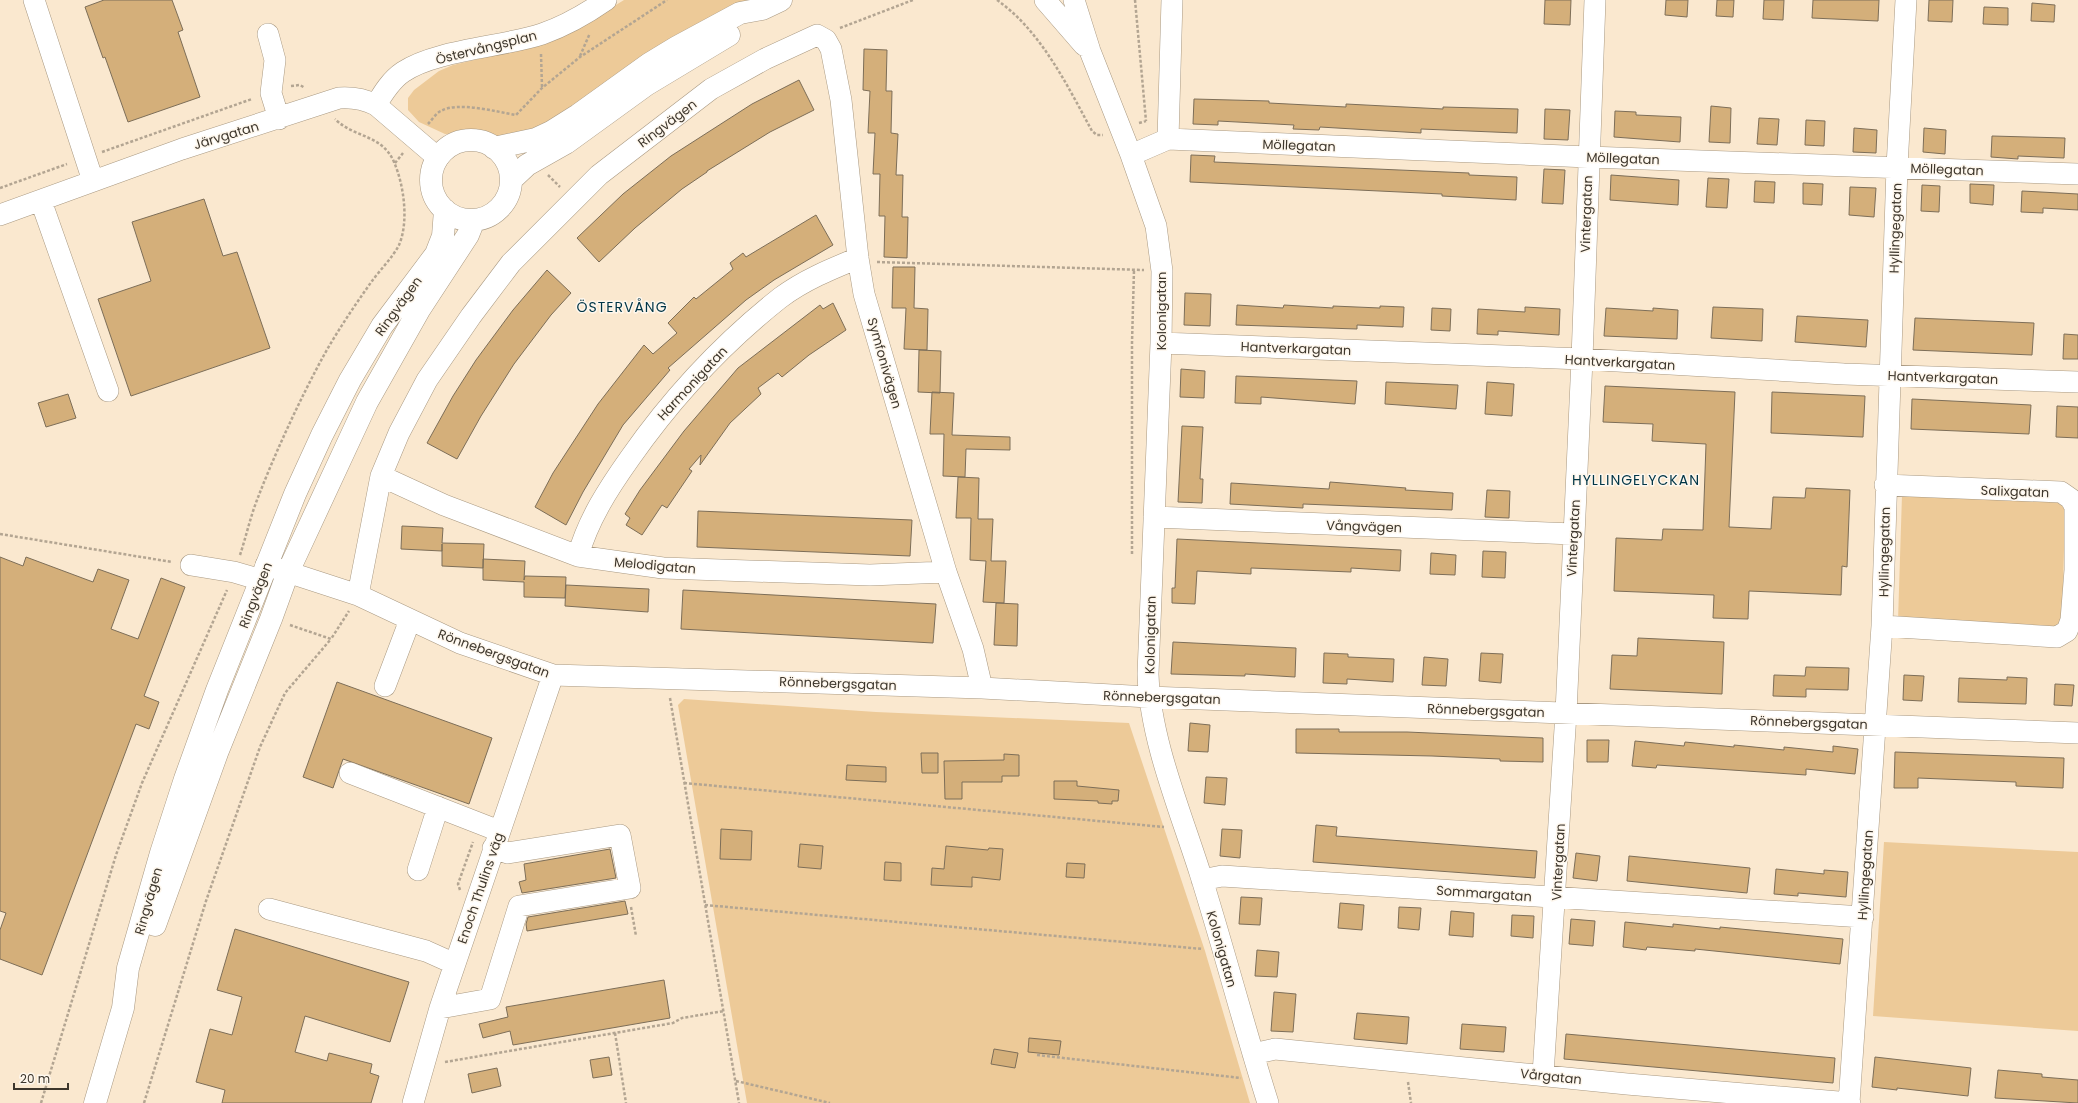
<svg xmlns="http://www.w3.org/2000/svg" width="2078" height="1103" viewBox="0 0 2078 1103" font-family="Poppins,sans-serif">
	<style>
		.green { fill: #edca98 }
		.building { fill: #d4af7a; stroke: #7d6e58 }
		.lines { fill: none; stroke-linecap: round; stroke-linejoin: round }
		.minor-casing { stroke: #a99982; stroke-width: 22 }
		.major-casing { stroke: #a99982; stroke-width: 23 }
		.path { stroke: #b3a592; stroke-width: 2.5; stroke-dasharray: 3 2; stroke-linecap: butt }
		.minor { stroke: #fff; stroke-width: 21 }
		.major { stroke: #fff; stroke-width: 22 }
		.labels { text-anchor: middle; stroke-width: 3; stroke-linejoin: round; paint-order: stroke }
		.street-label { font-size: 13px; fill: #3d362c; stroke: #fef7ed }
		.neighbourhood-label { font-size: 14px; letter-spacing: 1px; fill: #003546; stroke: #fef7ed }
	</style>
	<rect width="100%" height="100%" fill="#fae8cf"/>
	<path class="green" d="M624,0H753L550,127L503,140L474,133L445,134L419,122L408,110V98L414,90L439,71L453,65L508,52L590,21Z
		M1902,495L2060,502L2065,511L2062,626L2053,629L1898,621Z
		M684,699L876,712L1129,723L1205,951L1250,1103H747L678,705Z
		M1884,842L2078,852V1031L1873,1016Z"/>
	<path class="building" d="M104,0H172L183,30L178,32L200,97L128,122L105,57L103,58L85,7Z
		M1545,0H1571L1570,25L1544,24Z
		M1666,0H1688L1687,17L1665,15Z
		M1717,0H1734L1733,17L1716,16Z
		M1764,0H1784L1783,20L1763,19Z
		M1813,0H1879L1878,21L1812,18Z
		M1929,0H1953L1952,22L1928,21Z
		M2032,3L2055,5L2054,22L2031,21Z
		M1984,7L2008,8V25L1983,24Z
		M864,49L887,50L886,91H892L891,133L898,134L896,175H903L902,217H908L907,258L884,257L885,216H879L880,174H873L875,133H868L870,91L863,90Z
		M799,80L814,110L770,132L707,171V172L682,189L635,228L599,262L577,238L623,194L671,156L752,104Z
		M1194,99L1269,101V103L1346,107V104L1443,109V107L1518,109L1517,133L1421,129V133L1320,127L1319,130L1293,129L1294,125L1218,121V125L1193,124Z
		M1711,106L1731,108L1730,143L1709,142Z
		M1545,109L1570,110L1568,140L1544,139Z
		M1615,111L1636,112V115L1681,117L1680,142L1614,137Z
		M1759,118L1779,119L1777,145L1757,144Z
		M1806,120L1825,121L1824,146L1805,145Z
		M1854,128L1877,130L1876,153L1853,152Z
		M1924,128L1946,130L1945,154L1923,152Z
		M1992,136L2065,138L2064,158L2018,156V159L1991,157Z
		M1191,155L1215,156L1214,162L1469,173V175L1517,177L1516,200L1442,196V194L1190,182Z
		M1544,169L1565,170L1563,204L1542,203Z
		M1611,175L1679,180L1678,205L1610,200Z
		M1708,178L1729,179L1727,208L1706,207Z
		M1755,181L1775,182L1774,203L1754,202Z
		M1803,183L1823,184L1822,205L1803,204Z
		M1970,184L1994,185L1993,205L1970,203Z
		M1922,185L1940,186L1939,212L1921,211Z
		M1850,187L1876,188L1874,217L1849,215Z
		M2022,191L2078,194V210L2043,208V213L2021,212Z
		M204,199L223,256L237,252L270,348L131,396L98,299L151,281L132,222Z
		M816,215L833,245L774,280L746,300L668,368L670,370L623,425L583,492L566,525L535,507L553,473L598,404L644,345L653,354L677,333L668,323L694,297L696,299L733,269L730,263L743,253L746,257Z
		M893,267H915L914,308L928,309L927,350L904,349L906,308H892Z
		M547,270L571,293L551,315L514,364L481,416L457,459L427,443L453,396L476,360L513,310Z
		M1185,293L1211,294L1210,326L1184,325Z
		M833,303L846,330L809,355L782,377L778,373L758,388L761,394L730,423L700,465L701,455L689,469L692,471L667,508L662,505L642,535L626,525L630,518L625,514L640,490L684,431L738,368L820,305L823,309Z
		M1237,305L1283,308L1284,305L1333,308V306L1380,308V306L1404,307L1403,327L1357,325V329L1236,325Z
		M1525,307L1560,309L1559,335L1498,331V335L1477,334L1478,309L1525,312Z
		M1713,307L1763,309L1762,341L1711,338Z
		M1432,308L1451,309L1450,331L1431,330Z
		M1606,308L1653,311V308L1678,310L1677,339L1604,336Z
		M1797,316L1868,320L1866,347L1795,342Z
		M1915,318L2034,323L2032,355L1913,350Z
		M2064,334L2078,335V359H2063Z
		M919,350L941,351L940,393L918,392Z
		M1181,369L1205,371L1204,398L1180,397Z
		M1236,376L1357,381L1355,404L1261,397V404L1235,403Z
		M1386,382L1458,385L1456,409L1385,404Z
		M1487,382L1514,384L1512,416L1485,414Z
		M1605,386L1735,392L1729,527L1771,529L1773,497L1805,498L1806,488L1850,490L1847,567L1842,566L1841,595L1749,591L1748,619L1713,618L1714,595L1614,591L1616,538L1662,540L1663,529L1703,530L1706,444L1652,441L1653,424L1603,422Z
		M932,392L954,393L952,435L1010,437V450L966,449L965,477L943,476L944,434H930Z
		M1772,392L1865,396L1863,437L1771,433Z
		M68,394L76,418L46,427L38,403Z
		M1912,399L2031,405L2029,434L1911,429Z
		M2057,406L2078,407V438L2056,437Z
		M1182,426L1203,427L1200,479H1203L1202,503L1178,502Z
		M958,477L979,478L978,519H993L991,561H1006L1004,603L983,602L986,561L970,560L971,518H956Z
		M1330,482L1406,488L1405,490L1453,493L1452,510L1303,504V508L1230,504L1231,483L1329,489Z
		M1487,490L1510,491L1509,518L1485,517Z
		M698,511L912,520L910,556L697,547Z
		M402,526L443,528L442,543L484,544L483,568L442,566V544V551L401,549Z
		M1177,539L1401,550L1400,571L1351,568V572L1251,568V574L1197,571L1195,604L1172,603V588H1175Z
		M1483,551L1506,552L1505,578L1482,577Z
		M1431,553L1456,555L1455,575L1430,574Z
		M0,557L23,566L26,557L93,582L98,569L129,580L111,629L138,639L161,578L185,587L144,696L159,702L149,729L136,724L42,975L0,959V930L6,913L0,911Z
		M483,559L525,561L524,580L525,576L566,577L565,598L524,597V582L483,580Z
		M566,585L649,589L648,612L565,606Z
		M683,590L936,604L933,643L681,629Z
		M996,603L1018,604L1017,646L994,645Z
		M1638,638L1724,642L1722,694L1610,689L1612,655L1637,656Z
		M1173,642L1296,648L1295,677L1245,674V676L1171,674Z
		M1324,653L1348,654V657L1394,659L1393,682L1347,679V684L1323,683Z
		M1481,653L1503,654L1501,683L1479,681Z
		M1424,657L1448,659L1446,686L1422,685Z
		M1806,667L1849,668L1848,690L1806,689V697L1773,696L1774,675L1805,676Z
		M1904,675L1924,676L1922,701L1903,700Z
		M2007,677L2027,678L2026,704L1958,702L1959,678L2007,680Z
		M337,682L492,738L469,804L343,759L333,788L303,777Z
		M2055,684L2074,685L2072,706L2054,705Z
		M1190,723L1210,725L1208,752L1188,751Z
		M1296,729H1339V732H1407L1543,738V762L1500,761V759L1432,756L1296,753Z
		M1587,740H1609L1608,762H1587Z
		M1635,741L1684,746L1685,742L1734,747V745L1784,750V747L1833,752V746L1858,749L1855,774L1806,769V775L1657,765L1656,768L1632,766Z
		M1895,752L2064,758L2063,788L2016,786V782L1918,778V788H1894Z
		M921,753H938V773H922Z
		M1004,754L1019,755V776H1002V782H962V799H945L944,761L1004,760Z
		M847,765L886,767V782L846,780Z
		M1206,777L1227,778L1225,805L1204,803Z
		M1054,781H1077V786L1119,790L1118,801H1112V804L1098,803V801L1054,799Z
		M1316,825L1337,827L1336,836L1537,851L1535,878L1313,862Z
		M721,829L752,831L751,860L720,859Z
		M1222,829L1242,830L1240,858L1220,856Z
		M800,844L823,846L821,869L798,867Z
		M946,846L988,850L989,848L1003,849L1000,880L972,877V887L931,885L932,868L944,869Z
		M610,849L616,878L522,893L519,882L526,880L524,864Z
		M1576,853L1600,856L1597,881L1573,878Z
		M1629,856L1750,868L1747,893L1627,881Z
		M885,862L901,863V881L884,880Z
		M1067,863L1085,864L1084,878L1066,877Z
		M1776,869L1824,874V870L1848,872L1846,897L1798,893V896L1774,894Z
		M1241,897L1262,898L1260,925L1239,924Z
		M625,901L628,914L527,931L526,924L528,917Z
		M1340,903L1364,905L1362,930L1338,928Z
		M1399,907L1421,908L1419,930L1398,928Z
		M1451,911L1474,913L1473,937L1449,935Z
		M1512,915L1534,916L1533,938L1511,936Z
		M1571,919L1595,921L1593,946L1569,944Z
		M1625,922L1673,927V924L1720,929V927L1843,939L1840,964L1695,949V951L1647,947L1646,950L1623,947Z
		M235,929L409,982L390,1042L305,1016L295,1052L327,1061L329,1053L372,1064L370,1073L379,1076L371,1103H222L225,1090L196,1082L210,1029L232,1035L242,997L217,990Z
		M1257,950L1279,952L1277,977L1255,976Z
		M664,980L670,1018L513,1045L510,1031L483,1038L479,1024L508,1017L506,1007Z
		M1274,992L1296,994L1293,1032L1271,1031Z
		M1357,1013L1409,1017L1407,1044L1354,1039Z
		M1462,1024L1506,1027L1504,1052L1460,1049Z
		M1566,1034L1835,1058L1833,1083L1564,1059Z
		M1029,1038L1061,1041L1059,1055L1028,1052Z
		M994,1049L1018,1053L1015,1068L991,1064Z
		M609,1057L612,1075L593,1078L590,1060Z
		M1875,1057L1971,1068L1968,1096L1897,1088V1090L1872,1087Z
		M497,1068L501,1086L472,1093L468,1074Z
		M1998,1070L2042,1074V1077L2078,1080V1103L1995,1098Z"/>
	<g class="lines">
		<g class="minor-casing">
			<path id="minor" d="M34,0L93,181
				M1045,0L1084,45
				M1074,0L1090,51L1131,155L1156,226L1162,271L1161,343L1148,674C1150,739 1180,810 1200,873C1224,949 1244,1027 1268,1103
				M268,34L275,60L271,93L279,119
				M376,105C383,93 391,80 403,72C435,50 503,47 542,34C565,26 586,14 606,0
				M1168,139L1588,157L2078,174
				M1131,155L1168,139L1172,0
				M41,201L108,391
				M0,215L182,149L339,98C353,97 364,99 376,105L438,158
				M1161,343L1582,359L1844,374L2078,382
				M381,476L444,505L578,556L663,568L870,575L946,572
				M1885,485L2061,492L2071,499L2075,507V570
				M1154,517L1573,534
				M578,556C588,520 608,489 630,458C672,398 722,344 780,298C804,280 831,269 858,258
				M191,565L234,572L261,580
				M266,565L358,595L460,643L553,675L982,688L1149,697L2078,733
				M358,595L381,476L399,433L427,380L471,316L511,263L599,175L711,89L765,59L817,35L826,40L831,49L841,100L858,258L864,294L946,572L973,649L982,688
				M1882,626L2057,637L2067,631L2071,620L2075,570H2078
				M385,686L410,620
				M350,773L499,831
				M418,870L438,807
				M1202,880L1222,876L1863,917
				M269,909L426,951L455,964
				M440,1008L490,999L519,906L630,888L620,835L508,853L493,848
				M1253,1054L1275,1049L1627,1084L1850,1103
				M1543,1075L1566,713L1582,359L1595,0
				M413,1103L440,1008L553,675
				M1849,1103L1882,626L1897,167L1906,0"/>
		</g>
		<g class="major-casing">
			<path id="major" d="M431 180a40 40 0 1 1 80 0a40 40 0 1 1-80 0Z
				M494,148L536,139L551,132L578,115L649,64L677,47L740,13L762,9L781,0
				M511,180L527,165L566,143L646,85L729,35
				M155,925L217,753L271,619L288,572L367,402L419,310L468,235L474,220
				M95,1103L123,1008L128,968L161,853L185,779L217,690L295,494L322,435L350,380L382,326L436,254L443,236L445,210"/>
		</g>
		<path class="path" d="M997,0C1041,31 1067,85 1092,131L1097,135H1103
			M1135,0L1146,121
			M840,28L913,0
			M541,54L542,87
			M580,56L590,33
			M291,86L300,85L305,88
			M1139,123L1146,121
			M428,124C432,120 436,113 441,111C458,101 497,112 516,115L542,88L580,57L667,0
			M102,152L252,99
			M395,163L403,153
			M548,175L560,187
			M0,188L67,164
			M877,262L1144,270
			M0,534L172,562
			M1132,554V343L1134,270
			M240,555C246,537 250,518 257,500C275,453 300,399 324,355C338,330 355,305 372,281C380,270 393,257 399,245C409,222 404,185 394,162C382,134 354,138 335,119
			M290,625L331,639L349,611
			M670,698L739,1103
			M684,783L1164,827
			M460,890L458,884L473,842
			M705,905L1203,949
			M631,907L636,936
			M615,1033L626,1103
			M1037,1055L1241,1078
			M445,1062L673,1023L682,1018L724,1011
			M736,1081L830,1103
			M1408,1082L1411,1103
			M41,1103L116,855L142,783L227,590
			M144,1103L206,901L260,747L285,693L331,639"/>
		<use href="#minor" class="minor"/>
		<use href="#major" class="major"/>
	</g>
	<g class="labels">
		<g class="street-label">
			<text transform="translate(486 47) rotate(-14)" y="5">Östervångsplan</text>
			<text transform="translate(667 123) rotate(-37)" y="5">Ringvägen</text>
			<text transform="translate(226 135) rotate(-17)" y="5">Järvgatan</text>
			<text transform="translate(1299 145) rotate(2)" y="5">Möllegatan</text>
			<text transform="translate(1623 158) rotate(2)" y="5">Möllegatan</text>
			<text transform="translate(1947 169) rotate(2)" y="5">Möllegatan</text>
			<text transform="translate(1586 214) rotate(-88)" y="5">Vintergatan</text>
			<text transform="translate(1895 228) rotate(-88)" y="5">Hyllingegatan</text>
			<text transform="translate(398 306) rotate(-54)" y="5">Ringvägen</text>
			<text transform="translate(1161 311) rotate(-90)" y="5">Kolonigatan</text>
			<text transform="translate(1296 348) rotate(2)" y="5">Hantverkargatan</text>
			<text transform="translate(1620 362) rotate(3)" y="5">Hantverkargatan</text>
			<text transform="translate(885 363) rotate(74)" y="5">Symfonivägen</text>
			<text transform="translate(1943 377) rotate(2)" y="5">Hantverkargatan</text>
			<text transform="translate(692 383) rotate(-47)" y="5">Harmonigatan</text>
			<text transform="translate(2015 491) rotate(2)" y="5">Salixgatan</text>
			<text transform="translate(1364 526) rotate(2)" y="5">Vångvägen</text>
			<text transform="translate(1573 538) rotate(-87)" y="5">Vintergatan</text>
			<text transform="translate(1884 552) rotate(-89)" y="5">Hyllingegatan</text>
			<text transform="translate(655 565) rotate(5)" y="5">Melodigatan</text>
			<text transform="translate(255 595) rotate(-69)" y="5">Ringvägen</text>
			<text transform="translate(1150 635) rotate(-89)" y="5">Kolonigatan</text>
			<text transform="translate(494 653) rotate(20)" y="5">Rönnebergsgatan</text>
			<text transform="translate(838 683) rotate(2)" y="5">Rönnebergsgatan</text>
			<text transform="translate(1162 697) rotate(2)" y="5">Rönnebergsgatan</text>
			<text transform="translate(1486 710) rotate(2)" y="5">Rönnebergsgatan</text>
			<text transform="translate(1809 722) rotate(2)" y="5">Rönnebergsgatan</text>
			<text transform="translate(1558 862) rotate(-87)" y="5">Vintergatan</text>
			<text transform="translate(1865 875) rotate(-86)" y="5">Hyllingegatan</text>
			<text transform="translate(480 888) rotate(-71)" y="5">Enoch Thulins väg</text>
			<text transform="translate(1484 893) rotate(4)" y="5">Sommargatan</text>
			<text transform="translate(148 901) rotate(-74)" y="5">Ringvägen</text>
			<text transform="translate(1222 949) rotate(74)" y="5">Kolonigatan</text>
			<text transform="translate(1551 1076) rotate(6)" y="5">Vårgatan</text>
		</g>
		<g class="neighbourhood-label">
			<text x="622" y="312">ÖSTERVÅNG</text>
			<text x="1636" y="485">HYLLINGELYCKAN</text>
		</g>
	</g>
	<path d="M14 1083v6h54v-6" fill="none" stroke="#3d362c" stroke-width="2"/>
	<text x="20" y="1083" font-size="12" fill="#3d362c" stroke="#fef7ed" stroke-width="3" paint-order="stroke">20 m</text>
</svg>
